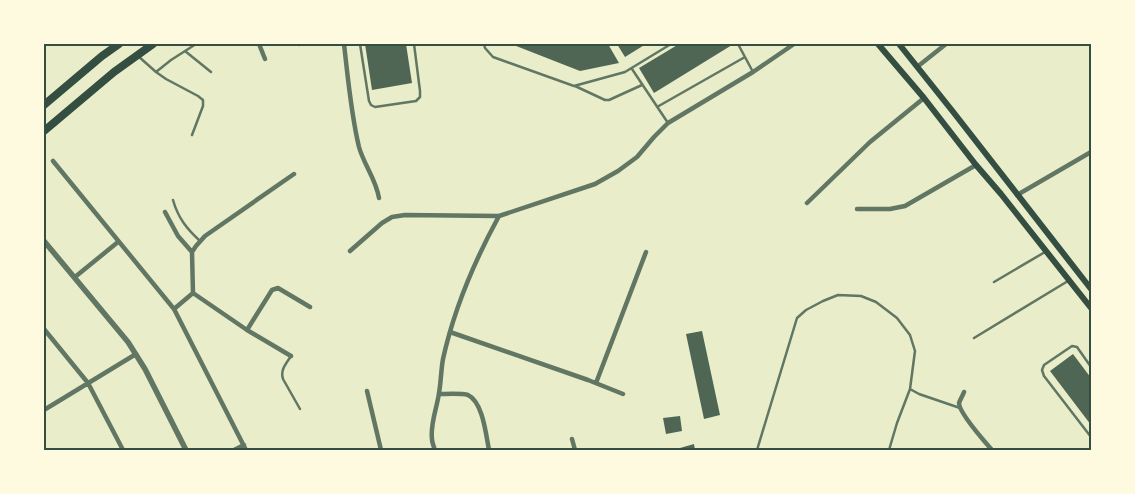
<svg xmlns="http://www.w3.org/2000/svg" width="1135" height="494" viewBox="0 0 1135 494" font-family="Overpass,sans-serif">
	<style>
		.building { fill: #4f6655 }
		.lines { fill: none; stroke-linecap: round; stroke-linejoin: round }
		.service { stroke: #617663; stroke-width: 2.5 }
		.minor { stroke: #617663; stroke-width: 4.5 }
		.tertiary { stroke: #617663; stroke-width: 5.5 }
		.secondary { stroke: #344e41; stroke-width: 6 }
		.primary { stroke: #344e41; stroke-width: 8 }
		.neatline { fill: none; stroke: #344e41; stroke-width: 2 }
	</style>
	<rect width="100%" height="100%" fill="#e9edc9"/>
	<path class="building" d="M365,44H406L412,83L372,90Z
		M511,44H608L619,63L580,71Z
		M617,44H646L625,57Z
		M679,44H731L732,45L654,93L639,68Z
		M702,331L720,415L704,419L686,334Z
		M1073,354L1091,378V425L1050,371Z
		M680,416L682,431L666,434L663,418Z
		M694,444L695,450H673Z"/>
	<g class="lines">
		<path class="service" d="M299,44V45
			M360,44L369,101L371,105L375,107L416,101L420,97V91L414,44
			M484,44L485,48L493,57L574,86L625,72L671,44
			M738,44L753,72
			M185,51L211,72
			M138,56L156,72L171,60L196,44
			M632,69L668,123
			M156,72L166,79L198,96L203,100V106L192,135
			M575,86L605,100H609L642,85
			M657,107L745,57
			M173,200C178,218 187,229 200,241
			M994,282L1045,252
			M974,338L1068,281
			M291,356C286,364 280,370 283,379L300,409
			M1091,367L1077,347L1072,346L1044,365L1042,370L1044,376L1091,437
			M910,389L919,394L960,408
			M757,450L797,318L806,310L823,301L838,295L861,296L876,302L897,318L910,335L915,351L910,389L897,423L889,450"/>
		<path class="minor" d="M259,44L265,59
			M344,44C348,78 351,114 359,147C364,165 376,179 379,198
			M917,67L946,44
			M53,161L174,309L246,450
			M1017,195L1091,152
			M807,203L870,142L924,98
			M857,209H890L905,206L976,165
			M165,212L178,236L192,252
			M350,251L382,223L392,217L405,215L499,216L595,184L618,171L637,157L654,137L668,123L753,72L794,44
			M75,277L118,242
			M193,293L247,330L291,356
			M174,309L193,293L192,252L196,246L205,236L294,174
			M44,329L88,383L123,450
			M247,330L272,290L278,288L310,307
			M450,332L588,380L623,394
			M596,383L646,252
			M367,391L381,450
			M964,392C963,395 960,400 959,403C959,413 985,442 992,450
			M439,394C446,394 462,393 468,395C483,402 486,435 489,450
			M44,410L136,354
			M572,439L575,450
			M234,450L244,445
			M435,450C434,447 432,443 432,439C430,424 437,408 439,393C441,382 441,370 443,359C454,309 475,260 499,216"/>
		<path class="tertiary" d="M44,241L128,342L145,369L186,450"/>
		<path class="secondary" d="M878,44L924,98L976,165L1001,194L1091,308
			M899,44L954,113L1091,289"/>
		<path class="primary" d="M44,105L102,56L119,44
			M44,131L114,72L153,44"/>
	</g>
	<rect width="1135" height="494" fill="none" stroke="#fefae0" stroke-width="90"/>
	<rect x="45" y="45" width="1045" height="404" class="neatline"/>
</svg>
